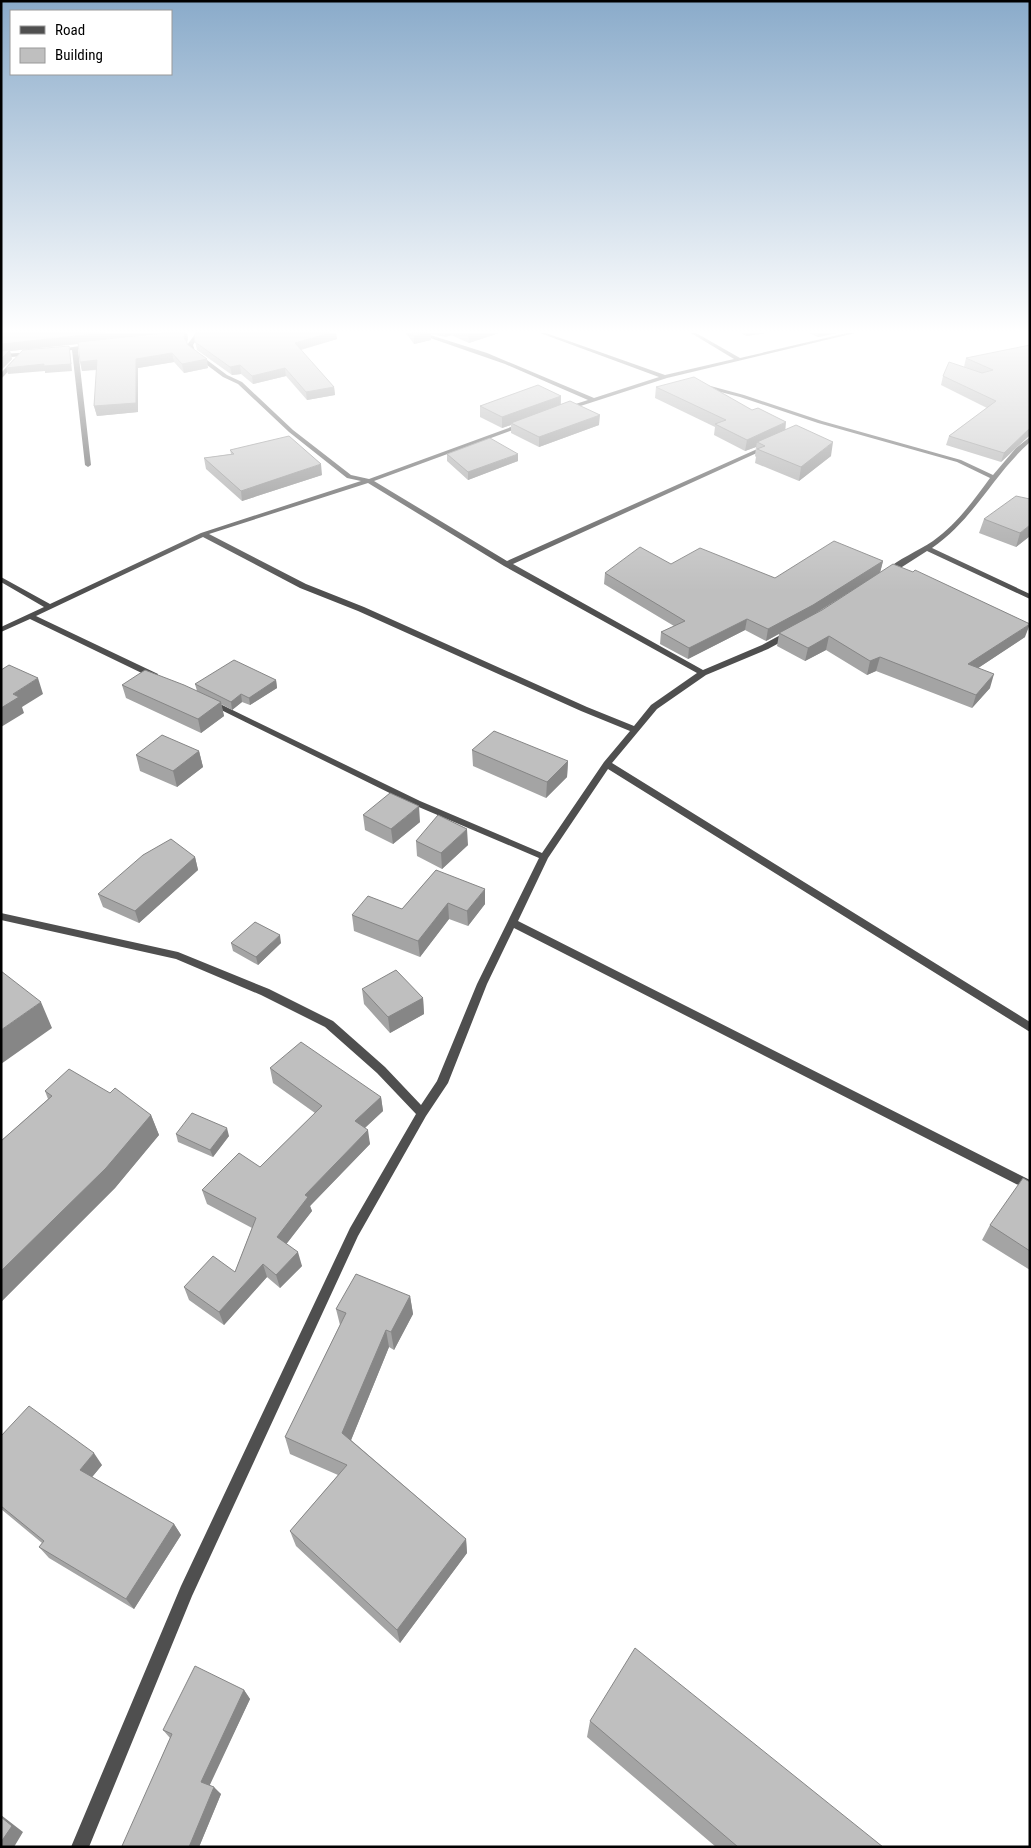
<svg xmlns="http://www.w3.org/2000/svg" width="1031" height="1848" viewBox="0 0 1031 1848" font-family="'Roboto Condensed',sans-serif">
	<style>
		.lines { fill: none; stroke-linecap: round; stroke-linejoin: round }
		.street { fill: #4f4f4f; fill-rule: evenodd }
		.wall { fill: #a4a4a4; fill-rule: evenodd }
		.shaded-wall { fill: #868686 }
		.building { fill: #bfbfbf; stroke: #868686 }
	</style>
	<rect width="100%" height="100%" fill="#fff"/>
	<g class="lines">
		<path class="street" d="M196,333L200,334L193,345L195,351L227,375L242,382L293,430L351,475L369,479L522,423H526V425L374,481L507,561L766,445H770V447L513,564L703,670L762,645L786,632H792V636L768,649L706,675L657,709L612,763L1030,1022V1032L608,769L548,858L518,921L1030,1180V1191L514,928L487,984L448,1083L426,1116L358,1236L192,1596L89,1847H71L181,1586L350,1228L416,1114L377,1073L325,1027L261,995L176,959L1,920V913L178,952L269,989L333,1021L385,1067L421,1105L437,1081L477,984L539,858L414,805L207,703L211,701H214L420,801L542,853L604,762L630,731L581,711L358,611L300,588L203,537L36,616L158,674V678H152L30,619L1,632V627L44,607L1,582V577L50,604L201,533L361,481L347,478L289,432L238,384L223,377L191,353L187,345ZM368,483L504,566L697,673L651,705L634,726L587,707L364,607L306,584L209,534Z
			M416,333H424L487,353L594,398L659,377L540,333H546L665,375L734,359L691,333H696L740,358L847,333H855L667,378L565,411L562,409L563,408L588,400L505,364Z
			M92,344L95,346L94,347L78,349L91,465L88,467L85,465L72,350L57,352L54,350Z
			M35,352V354L33,355L1,358V354Z
			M14,359L19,360L1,379V373Z
			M703,384L744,395L822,421L961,460L993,475L1016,448L1030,437V442C992,476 975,518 932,548L1030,594V599L927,551L891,574L884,572C898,559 918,551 933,541C957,524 973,501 990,478L957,462L818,423L740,397L701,387L700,386Z"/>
	</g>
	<path class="wall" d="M1,333H187L188,339L187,343L188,345L208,368L184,373L174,362L138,368V412L97,416L94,406L97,370L82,371L78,344L10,351L12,359L1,370Z
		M196,333H336L337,339L301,350L334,387L335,395L307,400L286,376L253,384L241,374L232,375L197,350L194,337Z
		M406,333H499L469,343L451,335L445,337L431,334V340L414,344Z
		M741,333H765L746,336Z
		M809,333H837L818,337Z
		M1030,345V436H1029L1001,462L946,445L949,436L987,408L941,385L943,376L964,367L966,358Z
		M656,387L785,430L831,456L799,481L755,463L756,457L755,456L756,447L745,451L714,435L715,427L655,398Z
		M561,396V404L599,425L539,447L511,433V425L502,428L480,417V406Z
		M230,450L322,475L242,501L206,469L204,458L231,454Z
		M447,454L518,461L468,480L447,461Z
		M984,519L1030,536L1016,547L979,533Z
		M883,561L880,572L1025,637L978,668L990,688L972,708L876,671L867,675L826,650L805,661L777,646L779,634L766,641L745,630L688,659L660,644L661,632L674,626L604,584L605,573L671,564L775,578ZM865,582L822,610L815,614Z
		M276,680L277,688L250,705L242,702L232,710L221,704L224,716L201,733L126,698L122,685L197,691L195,684Z
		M472,750L568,761L567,777L546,798L473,766Z
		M199,751L203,767L177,787L140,771L136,755Z
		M363,815L420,822L393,844L365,830Z
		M416,841L468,845L442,869L417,856Z
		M195,857L198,870L139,923L103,907L98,894Z
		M436,870L485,904L468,926L449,919L420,957L354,931L352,915L402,909Z
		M231,943H281L258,965L233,951Z
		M362,989L423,998L424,1014L390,1033L364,1004Z
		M270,1068L381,1097L383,1111L365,1128L370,1144L310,1206L312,1211L286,1244L302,1266L280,1288L267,1277L224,1325L189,1300L184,1287L235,1272L252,1228L207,1204L202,1190L260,1167L315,1113L273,1083Z
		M45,1091L110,1093L151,1115L159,1135L115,1188L1,1302V1141L48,1099Z
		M176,1134L229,1136L213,1157L178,1142Z
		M1030,1182V1270L982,1240L990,1225Z
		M410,1296L413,1314L394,1350L389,1347L351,1440L466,1539L467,1553L400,1643L296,1546L290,1531L338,1475L290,1454L285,1437L340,1325L336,1309Z
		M1,1436L102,1465L92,1477L174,1524L181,1535L134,1609L49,1558L39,1547L42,1543L1,1509Z
		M244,1690L250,1699L209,1785L221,1794L199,1847H123L170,1738L163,1730Z
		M590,1721L883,1847H716L587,1737Z"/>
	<path class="shaded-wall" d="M105,333H182L10,351L12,359L1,370V344Z
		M186,333H187L188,339L185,346L184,337Z
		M330,333H336L337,339L296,351L295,343Z
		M427,333H431V340L414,344V336Z
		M445,333H451V335L445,337Z
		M474,333H499L469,343L468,334Z
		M747,333H765L746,336Z
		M818,333H837L818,337Z
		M69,346L70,352L72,371L45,373V371L8,374L6,368Z
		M172,353L174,362L138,368V412L97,416L94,406L136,359Z
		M207,359L208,368L184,373L182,364Z
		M97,360L99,369L82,371L80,362Z
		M240,365L241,374L232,375L230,367Z
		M285,368L286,376L253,384L252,376Z
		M334,387L335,395L307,400L306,392Z
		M561,396L560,407L511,423V425L502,428V417Z
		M600,415L599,425L539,447V437Z
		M786,422L785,434L757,442L756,447L745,451L747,440Z
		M1030,428L1029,436L1001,462L1004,453Z
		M833,442L831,456L799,481L801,467Z
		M518,454V461L468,480V472Z
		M321,464L322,475L242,501L241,491Z
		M1030,525V536L1016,547L1020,533Z
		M883,561L880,573L811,616L766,641L768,629Z
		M747,619L745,630L688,659L689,648Z
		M1030,624L1025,637L963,678L968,664Z
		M829,636L826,650L805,661L808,648Z
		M880,657L876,671L867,675L870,661Z
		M994,674L990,688L972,708L976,695Z
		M38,678L43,694L22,707L24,713L1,727V708L13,694Z
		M276,680L277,688L250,705L249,698Z
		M241,694L242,702L232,710L231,702Z
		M221,702L224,716L201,733L198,719Z
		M199,751L203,767L177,787L173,771Z
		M568,761L567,777L546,798L547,782Z
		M419,806L420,822L393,844L391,829Z
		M467,829L468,845L442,869L441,853Z
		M195,857L198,870L139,923L135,911Z
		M485,889V904L468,926L467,911Z
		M448,903L449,919L420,957L418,941Z
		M280,935L281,943L258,965L256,957Z
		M423,998L424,1014L390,1033L388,1017Z
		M41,1002L52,1028L1,1064V1030Z
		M381,1097L383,1111L357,1135L355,1121Z
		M151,1115L159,1135L115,1188L1,1302V1271Z
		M227,1128L229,1136L213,1157L210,1150Z
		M368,1130L370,1144L310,1206L312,1211L281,1251L277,1237L305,1195Z
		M298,1252L302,1266L280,1288L276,1275Z
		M263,1264L267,1277L224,1325L219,1312Z
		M410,1296L413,1314L394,1350L391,1332Z
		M386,1330L389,1347L347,1450L342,1433Z
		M94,1453L102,1465L88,1482L80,1470Z
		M174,1524L181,1535L134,1609L126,1599Z
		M466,1539L467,1553L400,1643L397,1630Z
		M244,1690L250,1699L208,1789L201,1782Z
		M214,1787L221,1794L199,1847H189Z
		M1,1815L23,1832L14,1847H1Z"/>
	<path class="building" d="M1,333H105L1,344Z
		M164,333H186L184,337L188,345L207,359L182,364L172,353L136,359V403L94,406L97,360L80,362L78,342Z
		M196,333H330L295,343L334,387L306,392L285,368L252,376L240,365L230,367L195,342L194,337Z
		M411,333H427L414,336Z
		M1030,345V428L1004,453L949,436L996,401L943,376L949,362L982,373L993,370L966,358Z
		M69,346L71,364L44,366V364L6,368L23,350Z
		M10,350L1,359V351Z
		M694,377L752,410L758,408L786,422L747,440L715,424L726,420L656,387Z
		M538,385L561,396L502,417L480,406Z
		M570,401L600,415L539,437L511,423Z
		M796,425L833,442L801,467L757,449L765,446L757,442Z
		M289,436L321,464L241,491L204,458L234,454L230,450Z
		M490,438L518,454L468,472L447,454Z
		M1016,496L1030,499V525L1020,533L984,519Z
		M834,541L883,561L813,605L768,629L747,619L689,648L661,632L685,621L605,573L640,547L671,564L700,548L775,578Z
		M893,564L913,572L915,570L1030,624L968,664L994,674L976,695L880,657L870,661L829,636L808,648L779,633L822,610Z
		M234,660L276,680L249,698L241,694L231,702L195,684Z
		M9,665L38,678L13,694L19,697L1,708V670Z
		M145,670L184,685L221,702L198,719L122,685Z
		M494,731L568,761L547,782L472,750Z
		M162,735L199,751L173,771L136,755Z
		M390,793L419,806L391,829L363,815Z
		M438,815L467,829L441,853L416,841Z
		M171,839L195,857L135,911L98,894L143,855Z
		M436,870L485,889L467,911L448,903L418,941L352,915L368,896L402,909Z
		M255,922L280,935L256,957L231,943Z
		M396,970L423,998L388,1017L362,989Z
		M1,971L41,1002L1,1030Z
		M301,1042L381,1097L355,1121L368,1130L305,1195L308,1197L277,1237L298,1252L276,1275L263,1264L219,1312L184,1287L213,1256L235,1272L256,1218L202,1190L239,1153L260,1167L322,1106L270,1068Z
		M69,1069L110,1093L115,1088L151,1115L106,1168L1,1271V1141L52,1096L45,1091Z
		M192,1113L227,1128L210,1150L176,1134Z
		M1023,1178L1030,1182V1251L990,1225Z
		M356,1274L410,1296L391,1332L386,1330L342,1433L466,1539L397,1630L290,1531L347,1465L285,1437L346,1313L336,1309Z
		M29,1406L94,1453L80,1470L174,1524L126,1599L39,1547L44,1541L1,1506V1436Z
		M635,1648L883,1847H738L590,1721Z
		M195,1666L244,1690L201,1782L214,1787L189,1847H124L122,1846L172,1734L163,1730Z
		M1,1817L12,1826L1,1842Z"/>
	<linearGradient id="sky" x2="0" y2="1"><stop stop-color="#8aabca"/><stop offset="0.56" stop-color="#fff"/><stop offset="1" stop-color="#fff" stop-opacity="0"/></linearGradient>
	<rect width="1031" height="591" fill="url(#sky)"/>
	<rect width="1031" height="1848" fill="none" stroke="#000000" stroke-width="5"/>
	<rect x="10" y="10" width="162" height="65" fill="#ffffff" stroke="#999999"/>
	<rect x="20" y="26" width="25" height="8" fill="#4f4f4f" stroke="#999999"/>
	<text x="55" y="35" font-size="15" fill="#000000">Road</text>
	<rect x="20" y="48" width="25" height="15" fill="#bfbfbf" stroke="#999999"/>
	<text x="55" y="60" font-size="15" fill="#000000">Building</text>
</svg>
